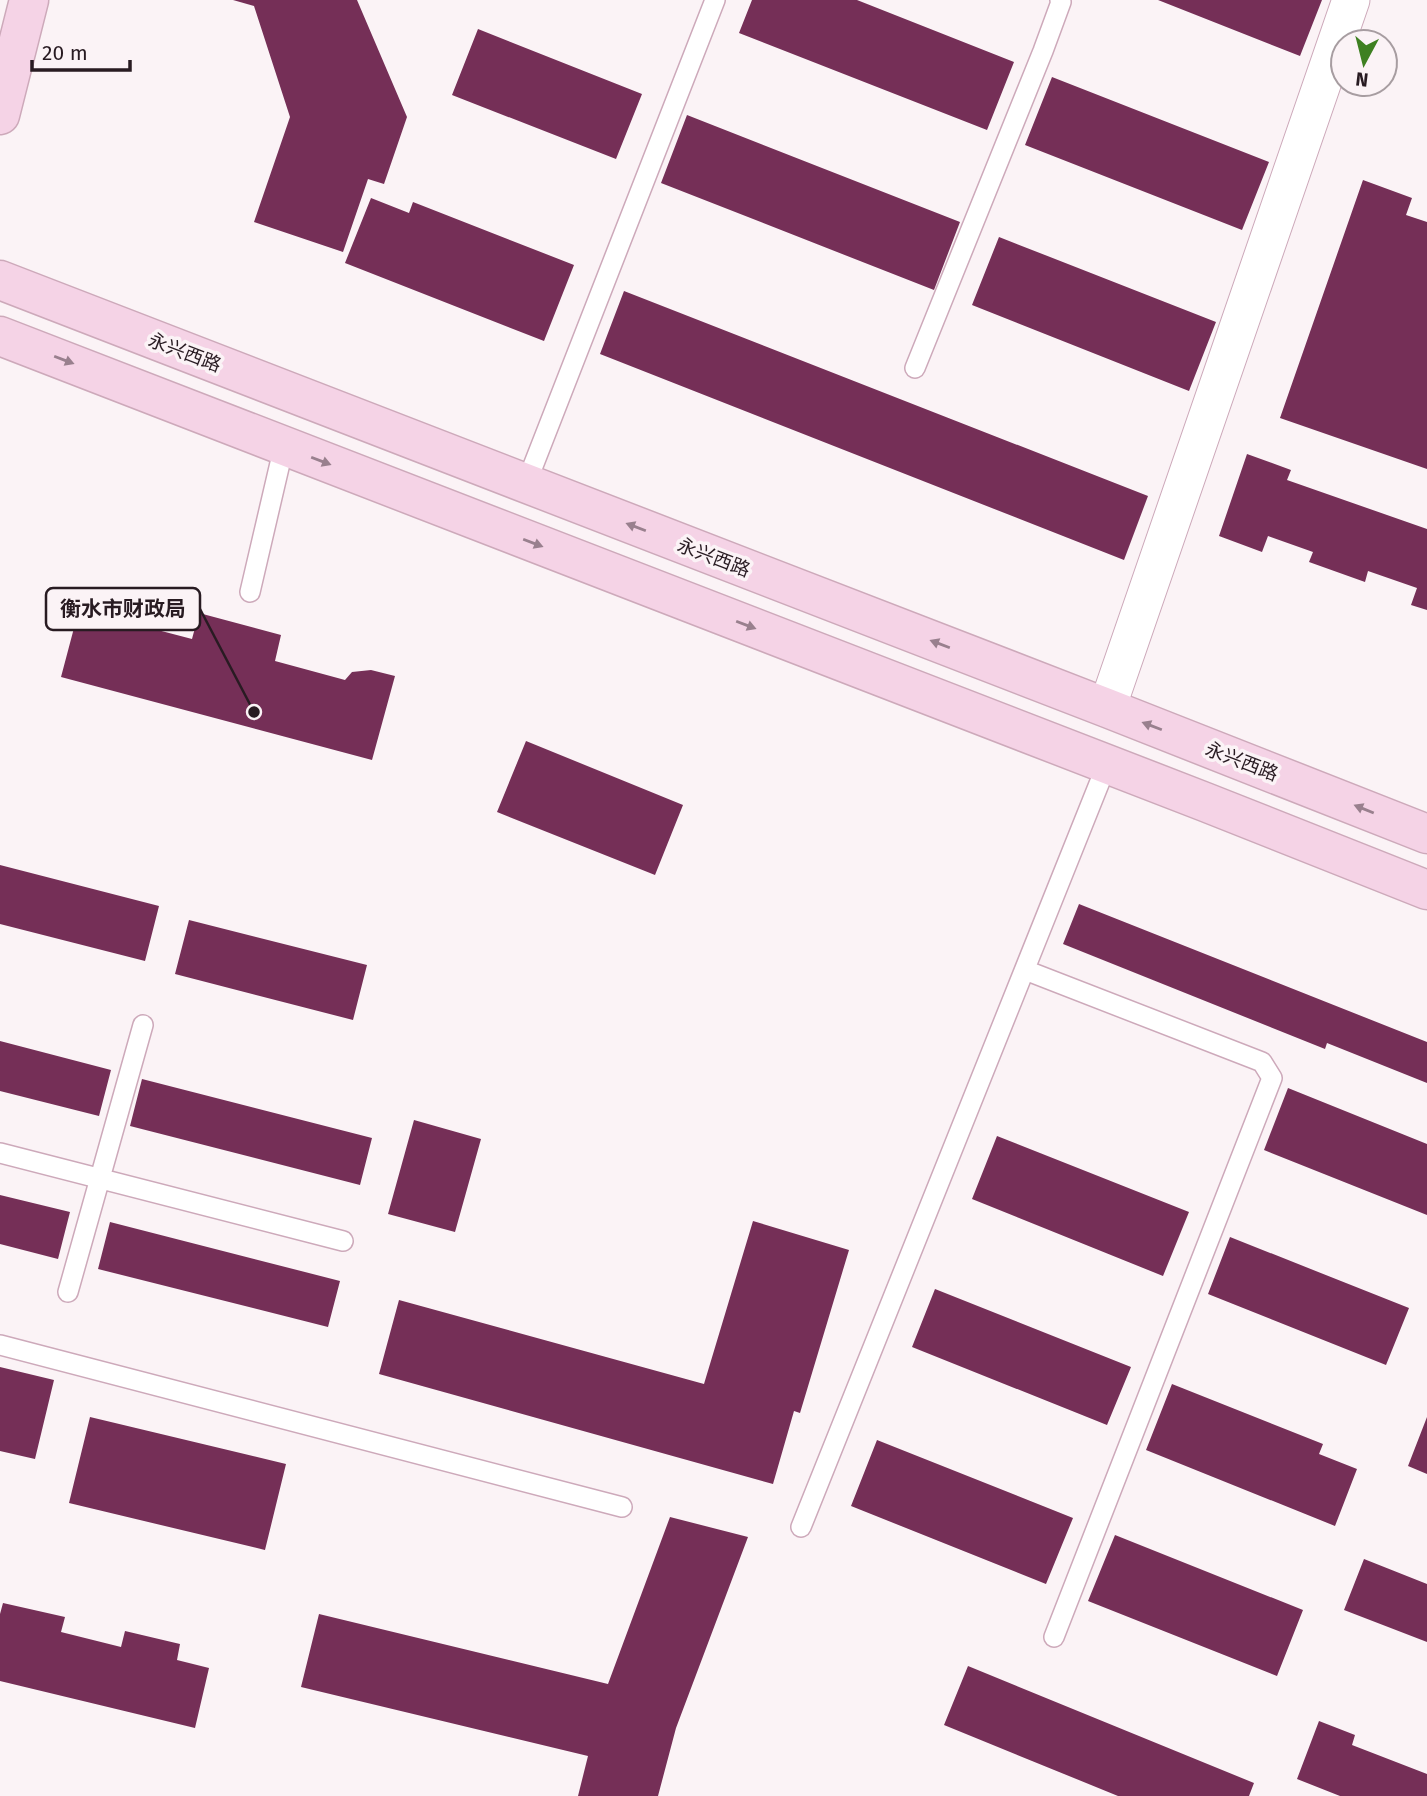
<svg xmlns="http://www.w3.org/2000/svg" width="1427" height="1796" viewBox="0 0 1427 1796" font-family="'Fira Sans','Noto Sans SC',sans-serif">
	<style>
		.building { fill: #752f57 }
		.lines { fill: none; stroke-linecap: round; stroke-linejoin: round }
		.service-casing { stroke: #cda9ba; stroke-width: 22 }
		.minor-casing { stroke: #cda9ba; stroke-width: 39 }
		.secondary-casing { stroke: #cda9ba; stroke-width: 41 }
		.service { stroke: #fff; stroke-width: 19 }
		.minor { stroke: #fff; stroke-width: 37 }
		.secondary { stroke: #f5d3e6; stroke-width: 38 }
		.oneway { fill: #99808e }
		.labels { text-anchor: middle; stroke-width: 7; stroke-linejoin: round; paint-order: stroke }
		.street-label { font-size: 19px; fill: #281b22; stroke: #fbf3f6 }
		.leader { fill: none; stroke: #281b22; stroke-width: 2.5 }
		.callout-dot { fill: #281b22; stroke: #fbf3f6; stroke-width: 2.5 }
		.callout { fill: #fbf3f6; stroke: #281b22; stroke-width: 2.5 }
		.callout-label { font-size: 21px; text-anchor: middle; font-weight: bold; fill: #281b22 }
	</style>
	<rect width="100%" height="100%" fill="#fbf3f6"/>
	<path class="building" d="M233,0H357L407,117L384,184L368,179L343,252L254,222L290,117L254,6Z
		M752,0H857L1014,62L987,130L739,33Z
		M1158,0H1322L1300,56Z
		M478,29L642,94L616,159L452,95Z
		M1052,77L1269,162L1242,230L1025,145Z
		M687,115L960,222L934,290L661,183Z
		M1363,180L1412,198L1406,215L1427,222V469L1280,418Z
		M371,198L409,213L413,202L574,265L544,341L345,263Z
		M999,237L1216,322L1189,391L972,305Z
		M624,291L1148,496L1124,560L600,354Z
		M1247,454L1291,470L1287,480L1427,529V610L1411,605L1417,588L1368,571L1365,582L1309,562L1313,552L1268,536L1262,552L1219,536Z
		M83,594L113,602L123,611L127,622L192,639L199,613L281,635L275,661L345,680L352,672L371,670L395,676L372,760L61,677Z
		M526,741L683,805L655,875L497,812Z
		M0,865L159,906L145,961L0,924Z
		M1079,904L1427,1042V1083L1327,1043L1325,1049L1063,944Z
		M189,920L367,965L353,1020L175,974Z
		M0,1041L111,1070L99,1116L0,1091Z
		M142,1079L372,1138L360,1185L130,1126Z
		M1288,1088L1427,1144V1215L1264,1150Z
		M414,1120L481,1139L455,1232L388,1214Z
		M997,1136L1189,1212L1163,1276L972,1199Z
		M0,1195L70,1212L58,1259L0,1244Z
		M753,1221L849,1250L800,1413L794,1411L773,1484L379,1374L399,1300L704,1384Z
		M110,1222L340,1281L328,1327L98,1269Z
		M1230,1237L1409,1308L1386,1365L1208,1294Z
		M935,1289L1131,1367L1107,1425L912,1347Z
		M0,1367L54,1380L35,1459L0,1451Z
		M1172,1384L1323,1444L1319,1454L1357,1469L1335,1526L1146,1450Z
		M90,1417L286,1464L265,1550L69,1503Z
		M1427,1417V1474L1408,1466Z
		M877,1440L1073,1518L1046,1584L851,1506Z
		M670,1517L748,1537L676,1728L658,1796H578L588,1756L301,1687L319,1614L608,1684Z
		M1115,1535L1303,1610L1277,1676L1088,1601Z
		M1364,1559L1427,1584V1642L1344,1610Z
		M3,1603L65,1617L61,1632L121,1647L125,1631L180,1644L177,1660L209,1668L195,1728L0,1681V1614Z
		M968,1666L1254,1783L1249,1796H1118L944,1725Z
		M1319,1721L1355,1735L1352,1745L1427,1774V1796H1340L1297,1779Z"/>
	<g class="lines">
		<g class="service-casing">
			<path id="service" d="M915,368L1043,51L1061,2L1060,0
				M526,484L715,0
				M250,592L284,446
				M1025,970L1262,1062L1272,1078L1054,1637
				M0,1153L343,1241
				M68,1292L143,1025
				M0,1345L622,1507
				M801,1527L1107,764"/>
		</g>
		<g class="minor-casing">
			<path id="minor" d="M1107,708L1351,0"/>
		</g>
		<g class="secondary-casing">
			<path id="secondary" d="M0,115L29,0
				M0,280L1107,708L1427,834
				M0,336L1205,802L1427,890"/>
		</g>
		<use href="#service" class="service"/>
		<use href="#minor" class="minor"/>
		<use href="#secondary" class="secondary"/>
	</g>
	<defs><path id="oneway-solid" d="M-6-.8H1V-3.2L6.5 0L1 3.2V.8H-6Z" transform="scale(1.75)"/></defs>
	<g class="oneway">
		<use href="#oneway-solid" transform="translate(64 360) rotate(21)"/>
		<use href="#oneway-solid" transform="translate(321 461) rotate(21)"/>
		<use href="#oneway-solid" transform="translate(636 527) rotate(-159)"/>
		<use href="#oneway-solid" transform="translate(533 543) rotate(21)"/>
		<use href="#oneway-solid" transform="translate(746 625) rotate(21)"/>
		<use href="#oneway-solid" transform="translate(940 644) rotate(-159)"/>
		<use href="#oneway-solid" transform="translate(1152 726) rotate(-159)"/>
		<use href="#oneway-solid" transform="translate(1364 809) rotate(-158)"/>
	</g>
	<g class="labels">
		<g class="street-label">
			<text transform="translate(185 352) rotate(21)" y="7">永兴西路</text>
			<text transform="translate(714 557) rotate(21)" y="7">永兴西路</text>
			<text transform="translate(1242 761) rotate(21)" y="7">永兴西路</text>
		</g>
	</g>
	<path class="leader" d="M254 712L200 609"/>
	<circle class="callout-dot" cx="254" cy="712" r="7"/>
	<rect class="callout" x="46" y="588" width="154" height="42" rx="7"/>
	<g class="callout-label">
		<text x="123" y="616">衡水市财政局</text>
	</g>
	<g transform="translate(1364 63) rotate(187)"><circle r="33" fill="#fbf3f6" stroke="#a79da1" stroke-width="2"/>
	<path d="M0-5L12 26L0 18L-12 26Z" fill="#3e8021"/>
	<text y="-10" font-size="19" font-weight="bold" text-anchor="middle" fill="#281b22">N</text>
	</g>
	<path d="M32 60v10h98v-10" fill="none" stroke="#281b22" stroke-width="3.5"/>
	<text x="42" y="60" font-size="21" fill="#281b22" stroke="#fbf3f6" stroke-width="5" paint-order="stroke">20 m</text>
</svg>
